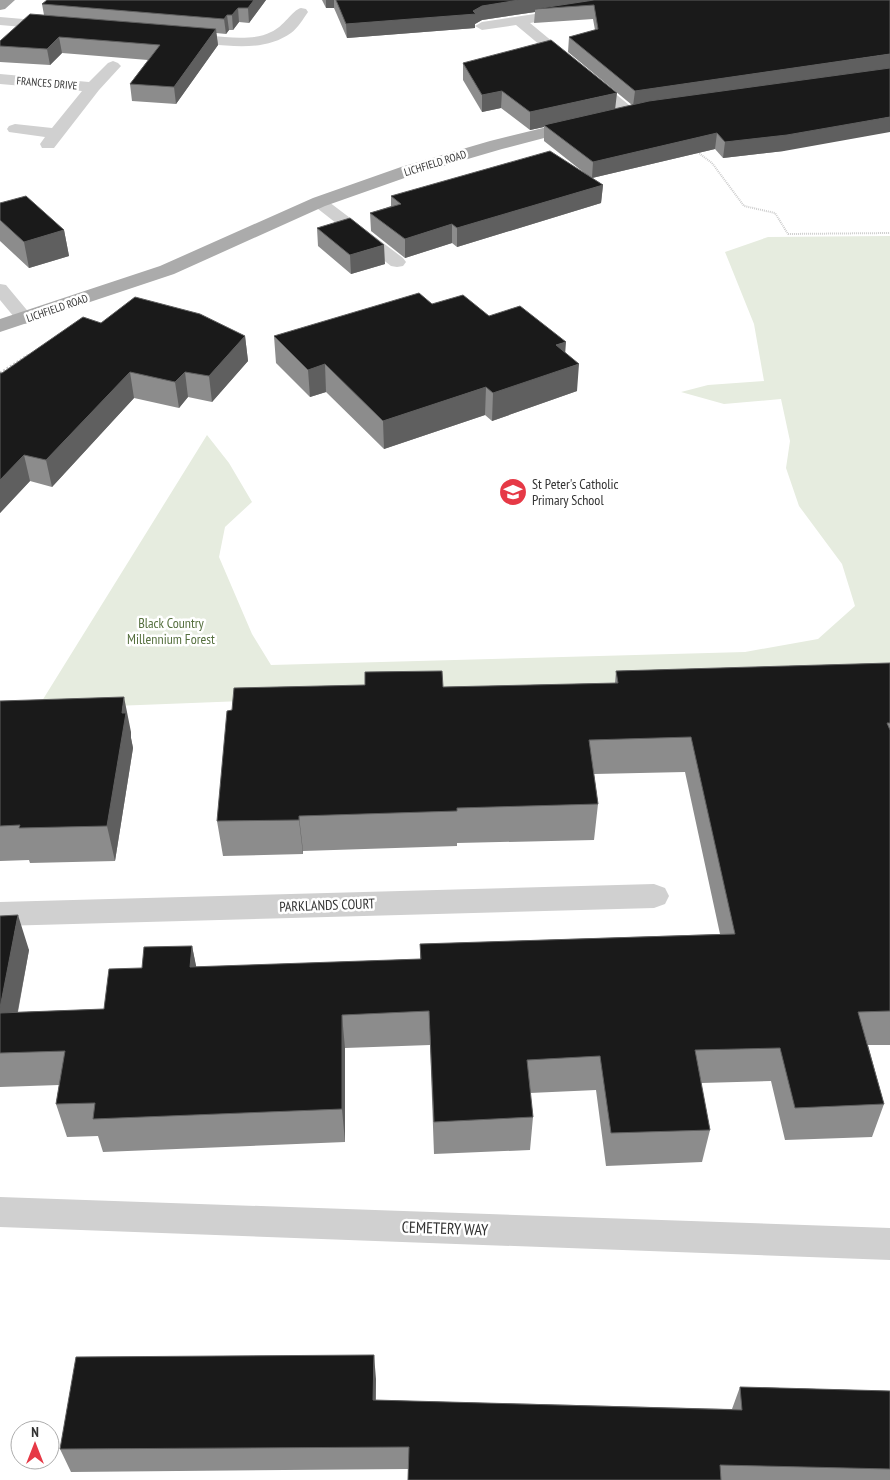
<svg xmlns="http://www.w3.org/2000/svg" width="890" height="1480" viewBox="0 0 890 1480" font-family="'PT Sans Narrow',sans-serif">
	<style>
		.green { fill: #e6ecdf }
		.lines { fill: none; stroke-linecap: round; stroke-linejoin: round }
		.path-far1 { stroke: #cdcdcd; stroke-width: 2; stroke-dasharray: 1 1; stroke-linecap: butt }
		.path { stroke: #cdcdcd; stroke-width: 2.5; stroke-dasharray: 2 2; stroke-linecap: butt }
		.service { fill: #d0d0d0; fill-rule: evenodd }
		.minor { fill: #d0d0d0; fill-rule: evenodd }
		.primary { fill: #ababab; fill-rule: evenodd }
		.trunk { fill: #a2a2a2; fill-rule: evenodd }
		.wall { fill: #8c8c8c }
		.shaded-wall { fill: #5f5f5f }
		.building { fill: #1a1a1a; stroke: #5f5f5f }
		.labels { text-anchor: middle; stroke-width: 5; stroke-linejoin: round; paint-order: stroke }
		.far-street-label { font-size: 11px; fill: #333; stroke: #fff }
		.poi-label { font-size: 14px; fill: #333; stroke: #fff; text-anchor: start }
		.park-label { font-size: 14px; fill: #56703f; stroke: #fff }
		.street-label { font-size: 14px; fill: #333; stroke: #fff }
		.near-street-label { font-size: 16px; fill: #333; stroke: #fff }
	</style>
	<rect width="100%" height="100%" fill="#fff"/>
	<path class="green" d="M890,236V676L37,709L207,435L229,463L252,502L225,527L219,557L252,634L271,665L745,652L818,639L855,606L842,564L799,506L786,468L790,441L781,399L724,404L681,392L708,385L764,381L754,324L725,252L768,237Z"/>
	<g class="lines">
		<path class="path-far1" d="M696,151L712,163L744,206L775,213L788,234L890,233"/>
		<path class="path" d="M0,373L28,355"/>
		<path class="service" d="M568,9L573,10L575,13L573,16L530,23L635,110L637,113L635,116H625L516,25L482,30L475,26L482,22Z
			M319,197L325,199L403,258L406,262L403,266L397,267L391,266L313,205L311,202L313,199Z
			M0,284L6,285L31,315L34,319L31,323L25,324L19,323L0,300Z
			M0,1197L890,1228V1260L0,1227Z"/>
		<path class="minor" d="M301,8L306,9L308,12C303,19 298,28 291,33C260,55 216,44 181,40L176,39L174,36L176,33L181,32C206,34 248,44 271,32C284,27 292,10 301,8Z
			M0,17L58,22L63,23L65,26L63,29L58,30L0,25Z
			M113,61L118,63L121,66L99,90L54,148H42L40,144L45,137L9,132L7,129L9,126L15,124L52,128L82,91L0,84V74L89,82L108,63Z
			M654,884L665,888L669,896L665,904L654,908L0,926V902Z"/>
		<path class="primary" d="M580,119L586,121L588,124L586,127L502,149L413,175L325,206L174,274L0,332V319L160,266L313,198L401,167L490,141Z"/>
		<path class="trunk" d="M0,0H15L5,9L0,10Z"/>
	</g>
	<path class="wall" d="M266,0L249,23L239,22L233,30H229L226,34L216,33L218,45L176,104L132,101L130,84L148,60L62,53L50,65L0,62V41L44,15L42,4Z
		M322,0H890L784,151L723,158L715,149L592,178L603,185L601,203L457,247L452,243L405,258L371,231L370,213L391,206V196L587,175L544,141V127L530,130L501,108L482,112L463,80V63L615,109L632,105L568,52L569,37L595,30L593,19L534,23L535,12L482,20L475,24V28L347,38L334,8H326Z
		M0,203L64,230L69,256L29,268L0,241Z
		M317,228L385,264L351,274L318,246Z
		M432,304L489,316L565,352L577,391L492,421L485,415L384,449L326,392L310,397L276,363L274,336Z
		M101,323L245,336L248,361L212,402L188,397L179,408L134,398L52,487L30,481L0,513V373H2Z
		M890,663V1045H868L884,1104L872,1137L785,1140L771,1081L701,1083L710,1130L702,1162L606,1166L596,1090L530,1093L533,1117L530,1150L434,1154L430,1045L345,1048V1142L103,1152L98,1136L67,1137L56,1104L59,1085L0,1087V916L29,950L18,1012L104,1009L142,968L192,946L196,967L420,959V944L720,934L685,772L594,774L598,804L594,840L457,843V846L303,851V854L223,856L217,821L232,710L443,687L615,683L616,671Z
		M0,701L131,732V738L133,748L115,861L30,863L29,860L0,861Z
		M376,1379V1400L732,1409L740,1387L890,1391V1480H408V1469L71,1472L60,1449Z"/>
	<path class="shaded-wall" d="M254,0H266L249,23L248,8Z
		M326,0H334V8H326Z
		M519,0H612L535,9V12L482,20L475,24V28L347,38L346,24L473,11L482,6Z
		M238,8L239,22L233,30L232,15Z
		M227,15L229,30L226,34L224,19Z
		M216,29L218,45L176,104L174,87Z
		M59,37L62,53L50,65L47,49Z
		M890,54V69L633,106L635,91Z
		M502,91L501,108L482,112V95Z
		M617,93L615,110L544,125V127L530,130V112Z
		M890,117V132L784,151L723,158L725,142Z
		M717,133L715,149L592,178L593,162Z
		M603,185L601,203L457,247V228Z
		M452,224V243L405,258V239Z
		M64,230L69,256L29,268L24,242Z
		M384,245L385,264L351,274L350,255Z
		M245,336L248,361L212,402L209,376Z
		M566,342L564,369L579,364L577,391L492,421L493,393L556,345Z
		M325,364L326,392L310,397L308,370Z
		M130,372L134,398L52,487L46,460Z
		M185,372L188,397L179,408L175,382Z
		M486,387L485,415L384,449L383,421Z
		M24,455L30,481L0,513V480Z
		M124,697L131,732V738L133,748L115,861L107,826Z
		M299,816L303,851V854L299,820Z
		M18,915L29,950L11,1047L0,1016V1008Z
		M192,946L199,980L190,967Z
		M342,1015L345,1048V1142L342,1109Z
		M374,1355L376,1379L375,1423L373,1400Z"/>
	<path class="building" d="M47,0H254L248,8H238L232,15H227L224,19L42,4Z
		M336,0H519L482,6L473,11L476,14L346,24Z
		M594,0H890V54L635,91L569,37L598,29L594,5L535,9Z
		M30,14L216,29L174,87L130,84L160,45L59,37L47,49L0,46V41Z
		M551,40L617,93L530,112L502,91L482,95L463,63Z
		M890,68V117L787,135L725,142L717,133L593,162L544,125L649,101Z
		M550,151L603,185L457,228L452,224L405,239L370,213L401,204L391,196Z
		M26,196L64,230L24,242L0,220V203Z
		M350,218L384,245L350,255L317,228Z
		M419,293L432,304L463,295L489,316L520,306L566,342L556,345L579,364L493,393L486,387L383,421L325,364L308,370L274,336Z
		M135,297L200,314L245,336L209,376L185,372L175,382L130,372L46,460L24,455L0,480V373H2L83,317L101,323Z
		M890,663V723H887L890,730V1011L858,1012L884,1104L795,1108L780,1048L695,1050L710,1130L611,1133L600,1056L527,1060L533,1117L434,1122L429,1011L342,1015V1109L93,1119L95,1103L56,1104L65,1051L0,1053V1013L104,1009L109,969L142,968L144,947L192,946L190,967L421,959L420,944L735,934L691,737L589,740L598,804L457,808V811L299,816V820L217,821L227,711L232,710L234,688L365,685V672L442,671L443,687L618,683L616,671Z
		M124,697L122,713H126L107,826L19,828L20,825L0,826V701Z
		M18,915L0,1008V916Z
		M374,1355L373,1400L742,1410L740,1387L890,1391V1469L720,1465L721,1480H408L409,1447L60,1449L76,1357Z"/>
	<defs>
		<g id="school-disc" transform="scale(1.4375)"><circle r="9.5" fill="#e63946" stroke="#fff"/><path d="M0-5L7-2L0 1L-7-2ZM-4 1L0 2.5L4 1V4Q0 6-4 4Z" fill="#fff"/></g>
	</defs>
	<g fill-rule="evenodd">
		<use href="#school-disc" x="513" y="492"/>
	</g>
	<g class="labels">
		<g class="far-street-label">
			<text transform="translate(47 83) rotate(5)" y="4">FRANCES DRIVE</text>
			<text transform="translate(435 163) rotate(-17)" y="4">LICHFIELD ROAD</text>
			<text transform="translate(57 308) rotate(-19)" y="4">LICHFIELD ROAD</text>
		</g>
		<g class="poi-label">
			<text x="532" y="489">St Peter's Catholic<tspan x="532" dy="16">Primary School</tspan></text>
		</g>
		<g class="park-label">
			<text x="171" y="628">Black Country<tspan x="171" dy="16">Millennium Forest</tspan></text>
		</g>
		<g class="street-label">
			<text transform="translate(327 905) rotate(-2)" y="5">PARKLANDS COURT</text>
		</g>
		<g class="near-street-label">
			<text transform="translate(445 1228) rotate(2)" y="6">CEMETERY WAY</text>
		</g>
	</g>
	<g transform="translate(35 1445)"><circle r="24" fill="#ffffff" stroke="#adadad"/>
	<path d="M0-4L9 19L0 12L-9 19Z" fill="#e63946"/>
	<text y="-8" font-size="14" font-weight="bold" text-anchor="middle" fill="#333333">N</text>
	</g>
</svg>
